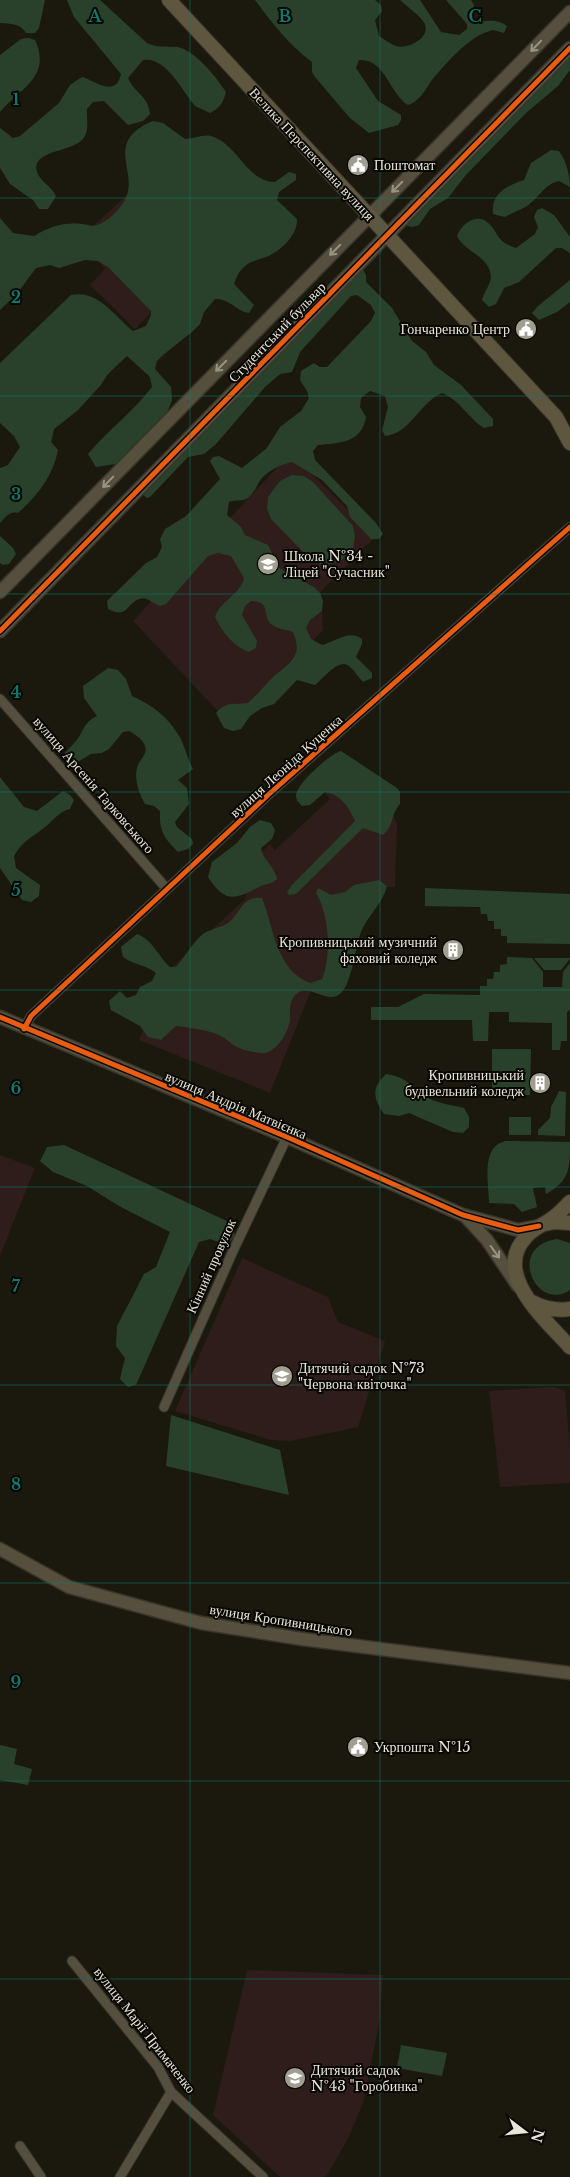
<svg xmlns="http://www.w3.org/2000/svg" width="570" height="2177" viewBox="0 0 570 2177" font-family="'Libre Baskerville',serif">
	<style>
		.education { fill: #2e1d1b }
		.green { fill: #29412a }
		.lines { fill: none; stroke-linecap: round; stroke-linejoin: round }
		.street-casing { stroke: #37352a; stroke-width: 11 }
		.secondary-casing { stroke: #37352a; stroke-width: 15 }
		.primary-casing { stroke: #37352a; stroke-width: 16 }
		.street { stroke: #554f40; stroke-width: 9 }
		.secondary { stroke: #574f3d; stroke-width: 12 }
		.primary { stroke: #5f5640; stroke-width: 14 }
		.cycleway-casing { stroke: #080702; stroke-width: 8 }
		.cycleway { stroke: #e95d12; stroke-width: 5 }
		.oneway { stroke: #989383 }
		.grid { fill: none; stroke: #0f766e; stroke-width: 1; stroke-opacity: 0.55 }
		.labels { text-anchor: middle; stroke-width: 4; stroke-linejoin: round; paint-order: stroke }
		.street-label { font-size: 14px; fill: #e8e6d8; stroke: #080702 }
		.poi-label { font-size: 14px; fill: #e8e6d8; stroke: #080702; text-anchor: start }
		.grid-label { font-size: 16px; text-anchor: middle; font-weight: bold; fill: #0f766e; stroke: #080702; stroke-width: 4; stroke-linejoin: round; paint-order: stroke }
	</style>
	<rect width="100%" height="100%" fill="#1b190d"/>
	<path class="education" d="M144,179L213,249L135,329L90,285L105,269L79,239Z
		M291,453L375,537L321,591L323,630L230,724L133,621Z
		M355,765L388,803L397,824L395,887L362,888L339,979L312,988L270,1093L139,1040L166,973L247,897L225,872L258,855L270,844L275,850L330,799L325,793Z
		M0,1155L35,1168L0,1256Z
		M242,1258L328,1297L338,1322L385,1341L358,1427L291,1441L271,1440L175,1411Z
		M553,1387L565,1391L570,1447V1483L500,1487L489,1391Z
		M247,1970L383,1975L380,2018L364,2100L350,2135L326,2177H280L213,2115Z"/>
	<path class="green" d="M0,0H45L39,28L35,33H26C20,23 11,24 0,23Z
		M67,0H100L147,43C156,48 166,46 177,47C194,49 217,78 226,92C223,103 220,108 210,113L195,106C183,92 166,56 143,60L128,78C135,94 148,95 150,114L143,121L128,125L104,101L93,102L87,109C86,119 90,130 83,139C73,152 30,150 37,172C40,181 52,187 56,196L48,209H39L33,200L10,184L0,168V128L13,138L20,136L59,103L70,85L82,77C94,80 116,99 121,74L74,17Z
		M255,0H375L381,5L382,11L375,20L379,36C384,39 390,44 396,46C409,50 434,36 423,21C417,13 407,7 400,0H420L441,32L459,35L467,29V24L446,0H471L474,5L471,20L475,24C485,20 498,19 507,26L504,33L493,30C471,35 452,57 437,74C427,84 423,100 408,105C389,93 385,58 359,60L356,68L378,101L401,115V120L398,125L369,133L350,118L315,77L312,72V62C290,46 271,22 255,0Z
		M28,38L35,40C52,77 20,88 0,112V55L21,39Z
		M570,56V70L558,86L526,113L465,176L448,198L430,209L419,225L413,227L407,226V221Z
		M153,121L163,123L185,139C193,139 204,134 211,136C238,144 247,182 275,182L289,172L296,174V180L279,192L277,200L297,219C298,235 280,252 266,257C258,260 250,261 244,267C239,271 236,278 234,284L254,305L249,313C236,311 229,298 215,299L204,312L200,324L192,332L163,355L157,361L155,369L171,387L172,400L168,411L116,464L96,467L88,454C108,430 133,412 152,387L150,377L127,356L108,374L100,386L78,410L54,429L51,442L58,450C53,476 38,495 18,513C9,511 6,517 0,523V468L8,465L20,447L14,436L0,423V363L71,295C97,289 115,316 133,331L146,326L151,315V311L108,267L98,261L85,260L59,268L50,265L36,268L16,295L0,310V218L13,233L34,236C49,227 63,222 81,224C86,224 92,227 97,225C106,223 118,211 123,203C143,174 100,143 153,121Z
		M551,150L559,151C566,160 570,175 570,187L559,181C543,185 540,197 527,206C520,210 512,213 505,217L493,214C490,194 508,185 524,180L531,163Z
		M542,208L554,215L570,237V253L562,248H556L519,282L504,288L496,304L489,307L482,300C484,292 490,285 491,278C491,256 464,252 457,236C461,225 475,213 487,222C500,232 493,240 516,248L535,234L538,227L534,217L537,210Z
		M363,270L366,275V282L392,308L412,341L426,352L434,365L461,385L493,419V426L484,428C468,418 460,400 442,393C420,402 410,434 385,436L382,430L388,407L385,396L370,391L361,398L360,407L366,417C362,443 340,443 318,445L313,451L315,460L376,523L383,534L379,539H371L350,517L347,506L322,480L292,462C280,465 266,471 259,482C256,488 253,494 248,498C241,502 236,499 229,502L227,515L241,527L245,535L268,545L279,568L314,587L320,593L323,601L322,611L310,620L306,628L311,639L322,645C335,642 349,629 362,639V644L356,657L372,673V678L363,682C358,677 355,671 350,667C340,656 323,679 315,685L297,680L274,704L262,708L250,716L241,729L233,731L224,728L216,713C227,701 233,705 248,703C257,695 265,685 273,677C289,663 304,657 293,632C286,629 275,629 270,623C262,612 271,602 251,601L245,606L242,615L257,641L256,648L249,652C233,646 223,633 215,617C220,601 241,594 244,578L231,556L218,553L208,556L166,604L160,606C153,604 147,596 139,599C125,605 128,619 108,609L107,601L146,563L157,557L162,547L160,539L165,529L186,516L220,479L210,461L213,457L219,456L242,468L267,448L280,427L301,411L309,398L307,391L300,380L301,371L314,363L320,367H327L371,321L375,313L371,305L357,295L351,296L300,352L292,372L280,374L265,387L216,444L204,454L188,457L150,497L147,498L143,495V491L357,271Z
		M570,280V302L557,312L539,320L532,313L538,306Z
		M292,475L304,476L313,482L353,526L355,536L353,548L341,561L325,565L313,562L271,519L267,509L268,497L280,481Z
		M0,536L13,548L16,554L9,564L3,565L0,563Z
		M108,668L118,670L126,679L132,696C152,705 168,717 179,736C185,746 187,758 193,769L178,780L187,788L189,804L175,822L177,827L192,839L193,844L188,849L178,852C164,838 159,831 160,811L154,806L145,804C139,794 133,777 138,765C139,762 143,758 144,755C150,744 138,736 129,731L123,732L109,749L102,753L91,754L74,764L65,758V753C69,748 75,743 79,737C85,727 85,722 97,716L84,698L83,686Z
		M341,751L397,788L400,792V804C391,813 394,826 383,835L363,828L296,894L289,895L287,892L292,885L355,821C349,807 341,795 325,792L310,805L302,806C299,803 296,800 296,796C296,784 330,754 341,751Z
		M0,777L24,807L37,811L63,791L70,795L74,800L70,809C58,812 55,819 45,827C33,837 22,841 14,856L16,868L40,885L39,896L31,902L22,900L0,868Z
		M260,820L271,823L275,830L272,839L261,848C263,861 275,866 277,879C271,885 266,883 259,887C234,900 225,903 208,877L212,862L237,843L250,827Z
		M379,880L387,886C383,903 368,915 361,932C355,947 352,983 341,993C327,1007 306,978 293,998C289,1005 290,1013 290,1020C288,1033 278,1049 266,1053C262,1054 258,1052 254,1052C231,1049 231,1039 214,1033C206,1030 184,1027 176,1026L161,1040L148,1037L140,1026L111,1010L109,1001L120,991L127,998L136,995L140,987L152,981L156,973C146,965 134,965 123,957L121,947L137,934C153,940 158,956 170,967H176C186,956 191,944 203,934C210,929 220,928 228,923C241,913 242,895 262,898C274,928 276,970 310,983L322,979C332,955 329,914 316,893L318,888L331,895L345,892L354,885Z
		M425,888L570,894V944L507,943V936H501V929H494V921H488L487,914H481L480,907L425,906Z
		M507,957L532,958L543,972V987H562L563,972L570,963V1010L567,1012V1041H561L560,1050H552V1023L509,1022V1012H489L488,1041H473L472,1020H371V1007H398L424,994L480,995V986H487V979H493L494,972H500V965L507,964Z
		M534,958H570V959L561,970H544Z
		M492,1049H531L530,1095H492Z
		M386,1074C412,1078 411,1090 430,1099C440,1104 453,1105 464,1108L469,1117V1127L463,1133L453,1132L409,1113L399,1116L384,1114C373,1097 371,1089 386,1074Z
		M559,1091L566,1092L565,1136L538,1135V1130L550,1118L551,1107Z
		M509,1117H531V1135H509Z
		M506,1141L570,1142C570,1168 570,1181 546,1194L545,1187L533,1188L537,1207L522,1212L514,1204L489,1203C489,1184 480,1146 506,1141Z
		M64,1145L231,1223L235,1236L227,1245L210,1239L199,1242L136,1385L128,1387L120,1379L125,1358L116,1346L117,1326L144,1274L156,1267L170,1232L119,1206L87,1186L53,1172L40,1161L47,1147Z
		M557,1239L570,1243V1290C537,1313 505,1247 557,1239Z
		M171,1415L280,1450L289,1495L166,1466Z
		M0,1745L17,1749L14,1764L32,1769L28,1785L0,1780Z
		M401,2045L447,2053L442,2076L397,2068Z"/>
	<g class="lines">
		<g class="street-casing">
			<path id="street" d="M0,699L167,889
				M24,1029L31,1016L268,795L570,527
				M164,1407L233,1251L287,1137
				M72,1961L158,2067L171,2092L263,2177
				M20,2146L41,2177
				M120,2177L171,2092"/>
		</g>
		<g class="secondary-casing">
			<path id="secondary" d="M0,592L570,12
				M0,631L570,48
				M0,1017L287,1137L463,1215L518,1230L539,1226
				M465,1216L487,1240L518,1286
				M0,1549L69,1587L201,1623L302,1639L570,1673"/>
		</g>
		<g class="primary-casing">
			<path id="primary" d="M169,0L556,417L570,443
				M570,1202C564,1208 558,1215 550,1220C541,1226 532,1229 525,1238C492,1275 547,1321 570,1347
				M545,1224L555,1222L570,1223
				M532,1302C545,1309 556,1311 570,1309"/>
		</g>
		<use href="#street" class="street"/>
		<use href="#secondary" class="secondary"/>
		<use href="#primary" class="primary"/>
		<g class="cycleway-casing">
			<path id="cycleway" d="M0,631L570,48
				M0,1017L287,1137L463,1215L518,1230L539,1226
				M24,1029L31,1016L268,795L570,527"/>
		</g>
		<use href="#cycleway" class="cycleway"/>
	</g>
	<defs><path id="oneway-shaft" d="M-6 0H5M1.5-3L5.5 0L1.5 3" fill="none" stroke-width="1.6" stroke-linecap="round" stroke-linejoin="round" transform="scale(1.25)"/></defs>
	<g class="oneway">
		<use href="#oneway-shaft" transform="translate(536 46) rotate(134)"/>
		<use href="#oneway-shaft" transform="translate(397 187) rotate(135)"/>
		<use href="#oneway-shaft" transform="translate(335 250) rotate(135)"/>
		<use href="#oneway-shaft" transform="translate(221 366) rotate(135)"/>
		<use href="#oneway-shaft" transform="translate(108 482) rotate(134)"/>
		<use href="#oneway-shaft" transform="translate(495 1252) rotate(54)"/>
	</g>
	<path class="grid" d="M190,0V2177M380,0V2177M0,198H570M0,396H570M0,594H570M0,792H570M0,990H570M0,1187H570M0,1385H570M0,1583H570M0,1781H570M0,1979H570"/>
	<defs>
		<g id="civic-disc" transform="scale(1.125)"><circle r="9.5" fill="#a09e91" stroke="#080702"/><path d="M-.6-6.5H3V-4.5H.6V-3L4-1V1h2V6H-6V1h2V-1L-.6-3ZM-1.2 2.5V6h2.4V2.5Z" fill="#fff"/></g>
		<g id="school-disc" transform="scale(1.125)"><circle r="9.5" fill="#a09e91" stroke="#080702"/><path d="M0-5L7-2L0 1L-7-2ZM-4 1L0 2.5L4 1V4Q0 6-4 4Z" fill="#fff"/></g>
		<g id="building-disc" transform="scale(1.125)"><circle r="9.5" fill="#a09e91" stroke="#080702"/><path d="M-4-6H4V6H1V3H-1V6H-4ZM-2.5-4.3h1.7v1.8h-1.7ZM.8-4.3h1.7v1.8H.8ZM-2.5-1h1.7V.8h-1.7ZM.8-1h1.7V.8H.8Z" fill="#fff"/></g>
	</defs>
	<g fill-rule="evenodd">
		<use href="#civic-disc" x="358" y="165"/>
		<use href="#civic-disc" x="526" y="329"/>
		<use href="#school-disc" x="268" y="564"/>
		<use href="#building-disc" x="453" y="950"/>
		<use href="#building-disc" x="540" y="1083"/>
		<use href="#school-disc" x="282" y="1376"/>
		<use href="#civic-disc" x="358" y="1747"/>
		<use href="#school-disc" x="295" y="2078"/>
	</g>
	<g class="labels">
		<g class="street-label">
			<text transform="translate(312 154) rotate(47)" y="5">Велика Перспективна вулиця</text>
			<text transform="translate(277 332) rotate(-46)" y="5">Студентський бульвар</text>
			<text transform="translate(286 766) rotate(-42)" y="5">вулиця Леоніда Куценка</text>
			<text transform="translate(94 785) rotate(49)" y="5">вулиця Арсенія Тарковського</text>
			<text transform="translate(236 1105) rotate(23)" y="5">вулиця Андрія Матвієнка</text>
			<text transform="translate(211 1266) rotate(-66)" y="5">Кінний провулок</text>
			<text transform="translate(281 1620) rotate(9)" y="5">вулиця Кропивницького</text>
			<text transform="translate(145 2030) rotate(52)" y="5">вулиця Марії Примаченко</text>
		</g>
		<g class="poi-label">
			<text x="374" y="170">Поштомат</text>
			<text x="510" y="334" text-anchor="end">Гончаренко Центр</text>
			<text x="284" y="561">Школа №34 -<tspan x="284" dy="16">Ліцей "Сучасник"</tspan></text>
			<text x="437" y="947" text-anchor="end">Кропивницький музичний<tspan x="437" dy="16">фаховий коледж</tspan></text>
			<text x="524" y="1080" text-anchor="end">Кропивницький<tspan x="524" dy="16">будівельний коледж</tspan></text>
			<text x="298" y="1373">Дитячий садок №73<tspan x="298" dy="16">"Червона квіточка"</tspan></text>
			<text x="374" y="1752">Укрпошта №15</text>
			<text x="311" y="2075">Дитячий садок<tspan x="311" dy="16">№43 "Горобинка"</tspan></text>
		</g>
	</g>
	<g class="grid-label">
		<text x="95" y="22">A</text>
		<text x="285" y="22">B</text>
		<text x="475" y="22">C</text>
		<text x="16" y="105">1</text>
		<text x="16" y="303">2</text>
		<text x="16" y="500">3</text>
		<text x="16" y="698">4</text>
		<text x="16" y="896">5</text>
		<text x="16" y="1094">6</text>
		<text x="16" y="1292">7</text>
		<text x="16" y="1490">8</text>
		<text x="16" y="1688">9</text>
	</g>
	<g transform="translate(525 2132) rotate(106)" stroke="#080702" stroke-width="4" paint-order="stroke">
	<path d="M0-4L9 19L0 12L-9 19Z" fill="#e8e6d8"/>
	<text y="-8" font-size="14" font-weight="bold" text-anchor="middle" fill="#e8e6d8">N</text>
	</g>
</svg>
